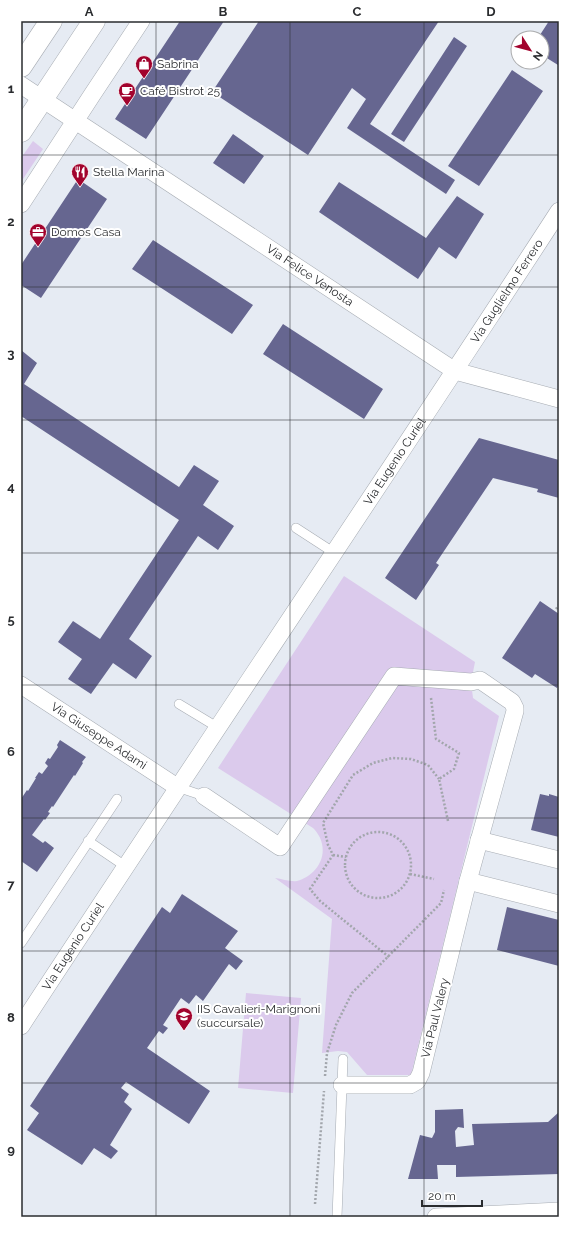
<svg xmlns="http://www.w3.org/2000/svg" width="580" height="1238" viewBox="0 0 580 1238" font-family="Raleway,sans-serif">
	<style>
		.green { fill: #dbcaec }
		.building { fill: #666690 }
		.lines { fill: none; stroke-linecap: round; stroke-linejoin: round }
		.lane-casing { stroke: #a7acb3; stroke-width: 10 }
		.street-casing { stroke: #a7acb3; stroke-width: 18 }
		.secondary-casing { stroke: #a7acb3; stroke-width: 23 }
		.path { stroke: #a2a6ac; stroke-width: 2.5; stroke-dasharray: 2 2; stroke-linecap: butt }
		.lane { stroke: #fff; stroke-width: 9 }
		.street { stroke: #fff; stroke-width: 17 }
		.secondary { stroke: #fff; stroke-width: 22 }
		.grid { fill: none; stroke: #2a2c2f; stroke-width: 1; stroke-opacity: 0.55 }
		.labels { text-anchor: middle; stroke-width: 4; stroke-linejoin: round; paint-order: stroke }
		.poi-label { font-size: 12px; fill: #2a2c2f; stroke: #fff; text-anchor: start }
		.street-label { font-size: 12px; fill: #2a2c2f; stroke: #fff }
		.neatline { fill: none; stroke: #2a2c2f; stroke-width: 1.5 }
		.grid-label { font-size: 13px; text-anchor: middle; font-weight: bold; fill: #2a2c2f }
	</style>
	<rect width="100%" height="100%" fill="#e6ebf3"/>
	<path class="green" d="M33,141L43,149L21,182V158Z
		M344,576L475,662L471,682L473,698L499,716L411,1075H367L347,1052L338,1051L322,1053L332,919L275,878C282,879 291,882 297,881C313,877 326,861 322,844C321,838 317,832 313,828L218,768Z
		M246,993L301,998L293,1093L238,1088Z"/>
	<path class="building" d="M180,21H224L146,139L115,119Z
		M259,21H439L370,124L455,180L446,194L347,128L366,99L352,88L308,155L212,92Z
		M549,21H559L558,65L542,55V38H538Z
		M454,37L467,46L404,142L391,134Z
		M512,70L543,91L479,186L448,166Z
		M233,134L264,156L244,184L213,163Z
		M78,179L107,199L41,298L21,285V265Z
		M339,182L426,238L457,196L484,214L456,259L439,247L418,279L319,212Z
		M153,240L253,305L232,334L132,269Z
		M283,324L383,389L364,419L263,354Z
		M21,350L37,363L24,384L179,487L194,465L219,481L203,505L234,526L218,550L198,536L129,639L152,656L136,679L113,663L91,694L68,679L82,659L58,642L73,621L100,639L179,520L21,416Z
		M479,438L559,460V498L537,492L538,489L493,478L436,563L439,565L416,600L385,578Z
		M540,601L559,614V685L557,688L535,674L532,678L502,658Z
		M60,740L86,757L82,762L83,763L75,776L74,775L53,807L52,806L48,812L50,813L45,820L44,819L32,835L43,843L45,841L54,848L37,872L21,861V799L27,790L28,791L36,778H35L39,772L42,774L48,766L45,763L48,758L50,759L58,747L57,745Z
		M540,794L549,796V794L559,797V837L531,830Z
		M182,894L238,931L225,948L243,961L236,970L229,964L203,1001L196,995L189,1004L181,998L163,1025L168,1028L163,1034L159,1031L147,1048L210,1091L189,1124L126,1082L121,1088L129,1094L124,1102L132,1109L110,1145L118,1151L111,1159L94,1148L82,1165L27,1130L39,1113L30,1106L162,907L170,913Z
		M507,907L559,920V966L497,950Z
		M463,1109L464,1128L458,1127L455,1131L456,1147L474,1145L472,1124L548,1122L559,1112V1174L456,1177V1165H437L438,1179H408L420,1135L432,1138L435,1132V1110Z"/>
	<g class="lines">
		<g class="lane-casing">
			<path id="lane" d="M296,528L333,552
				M179,704L217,727
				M177,787L204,796
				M88,841L125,866
				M21,943L117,799
				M337,1217L343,1059"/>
		</g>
		<g class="street-casing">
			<g id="street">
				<path id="s1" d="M21,85L455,371L559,399"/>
				<path d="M21,204L92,95L141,21"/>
				<path id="s2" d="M21,685L177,787"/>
				<path d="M204,796L280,847L394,676L471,682L480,680L512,702L515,708V711L468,881L421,1073L417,1081L410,1085H342"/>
				<path d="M479,840L559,860"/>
				<path d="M468,881L559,904"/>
				<path id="s3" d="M21,1026C199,753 382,484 559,211"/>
				<path d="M436,1217L559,1211"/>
			</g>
		</g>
		<g class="secondary-casing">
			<path id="secondary" d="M21,66L51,21
				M21,131L94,21"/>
		</g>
		<path class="path" d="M556,609L559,605
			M431,698L436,739L459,753L454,769L439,779L448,821
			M345 865a33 33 0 1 1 66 0a33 33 0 1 1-66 0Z
			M333,855L346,857
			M410,874L434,879
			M389,957L320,901L310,889L333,855L328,845L323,823L353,775L373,763L392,758L411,759L428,765L439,779
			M325,1076L327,1053L336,1025L352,993L441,903L444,890
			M315,1204L324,1091"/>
		<use href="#lane" class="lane"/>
		<use href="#street" class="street"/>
		<use href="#secondary" class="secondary"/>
	</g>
	<path class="grid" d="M156,21V1217M290,21V1217M424,21V1217M21,155H559M21,287H559M21,420H559M21,553H559M21,685H559M21,818H559M21,951H559M21,1083H559"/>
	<defs>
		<g id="shop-pin" transform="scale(0.9)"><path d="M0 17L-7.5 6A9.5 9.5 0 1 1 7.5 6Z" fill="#a2032d" stroke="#fff"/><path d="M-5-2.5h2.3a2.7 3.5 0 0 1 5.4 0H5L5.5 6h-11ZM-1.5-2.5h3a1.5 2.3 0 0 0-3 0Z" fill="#fff"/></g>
		<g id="cafe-pin" transform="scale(0.9)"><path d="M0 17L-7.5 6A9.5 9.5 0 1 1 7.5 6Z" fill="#a2032d" stroke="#fff"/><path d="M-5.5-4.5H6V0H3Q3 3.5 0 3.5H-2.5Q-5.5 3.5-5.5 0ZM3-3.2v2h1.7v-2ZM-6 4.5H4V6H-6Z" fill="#fff"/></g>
		<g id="restaurant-pin" transform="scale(0.9)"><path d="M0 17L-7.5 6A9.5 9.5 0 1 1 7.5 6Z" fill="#a2032d" stroke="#fff"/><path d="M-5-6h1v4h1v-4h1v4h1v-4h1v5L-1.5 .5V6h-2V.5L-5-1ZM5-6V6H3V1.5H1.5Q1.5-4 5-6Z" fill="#fff"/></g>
		<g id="office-pin" transform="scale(0.9)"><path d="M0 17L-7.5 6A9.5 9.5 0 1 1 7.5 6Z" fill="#a2032d" stroke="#fff"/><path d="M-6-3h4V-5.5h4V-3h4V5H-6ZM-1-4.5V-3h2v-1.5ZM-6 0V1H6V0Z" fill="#fff"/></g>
		<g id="school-pin" transform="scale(0.9)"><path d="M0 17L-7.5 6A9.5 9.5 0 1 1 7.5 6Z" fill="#a2032d" stroke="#fff"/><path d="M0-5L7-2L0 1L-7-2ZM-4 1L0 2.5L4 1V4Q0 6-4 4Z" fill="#fff"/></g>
	</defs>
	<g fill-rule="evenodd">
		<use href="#shop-pin" x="144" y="64"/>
		<use href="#cafe-pin" x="127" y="91"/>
		<use href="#restaurant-pin" x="80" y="172"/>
		<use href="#office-pin" x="38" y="232"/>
		<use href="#school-pin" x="184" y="1016"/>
	</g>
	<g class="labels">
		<g class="poi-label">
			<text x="157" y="68">Sabrina</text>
			<text x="140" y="95">Café Bistrot 25</text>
			<text x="93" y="176">Stella Marina</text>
			<text x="51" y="236">Domos Casa</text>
			<text x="197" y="1013">IIS Cavalieri-Marignoni<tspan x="197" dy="14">(succursale)</tspan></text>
		</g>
		<g class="street-label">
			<text dy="4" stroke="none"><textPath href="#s1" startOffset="346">Via Felice Venosta</textPath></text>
			<text dy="4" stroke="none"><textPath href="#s3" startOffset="881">Via Guglielmo Ferrero</textPath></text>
			<text dy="4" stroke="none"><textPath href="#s3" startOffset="677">Via Eugenio Curiel</textPath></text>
			<text dy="4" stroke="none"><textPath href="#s2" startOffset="93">Via Giuseppe Adami</textPath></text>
			<text dy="4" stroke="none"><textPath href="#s3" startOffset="95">Via Eugenio Curiel</textPath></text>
			<text transform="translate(435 1018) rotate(-76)" y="4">Via Paul Valery</text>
		</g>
	</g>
	<rect width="580" height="1238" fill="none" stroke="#ffffff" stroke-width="44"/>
	<g transform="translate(530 50) rotate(126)"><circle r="19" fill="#ffffff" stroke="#aaabac"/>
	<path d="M0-3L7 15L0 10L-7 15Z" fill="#a2032d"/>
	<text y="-6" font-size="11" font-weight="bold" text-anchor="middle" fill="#2a2c2f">N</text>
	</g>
	<path d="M422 1200v6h60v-6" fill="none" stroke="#2a2c2f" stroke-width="2"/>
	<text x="428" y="1200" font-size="12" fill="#2a2c2f" stroke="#ffffff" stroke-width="3" paint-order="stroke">20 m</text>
	<rect x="22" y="22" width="536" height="1194" class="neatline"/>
	<g class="grid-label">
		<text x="89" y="16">A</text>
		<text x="223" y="16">B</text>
		<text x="357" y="16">C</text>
		<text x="491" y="16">D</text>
		<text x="11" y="93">1</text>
		<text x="11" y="226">2</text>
		<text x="11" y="358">3</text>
		<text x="11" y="491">4</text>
		<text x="11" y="624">5</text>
		<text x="11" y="756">6</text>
		<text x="11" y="889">7</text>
		<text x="11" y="1022">8</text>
		<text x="11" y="1154">9</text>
	</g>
</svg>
